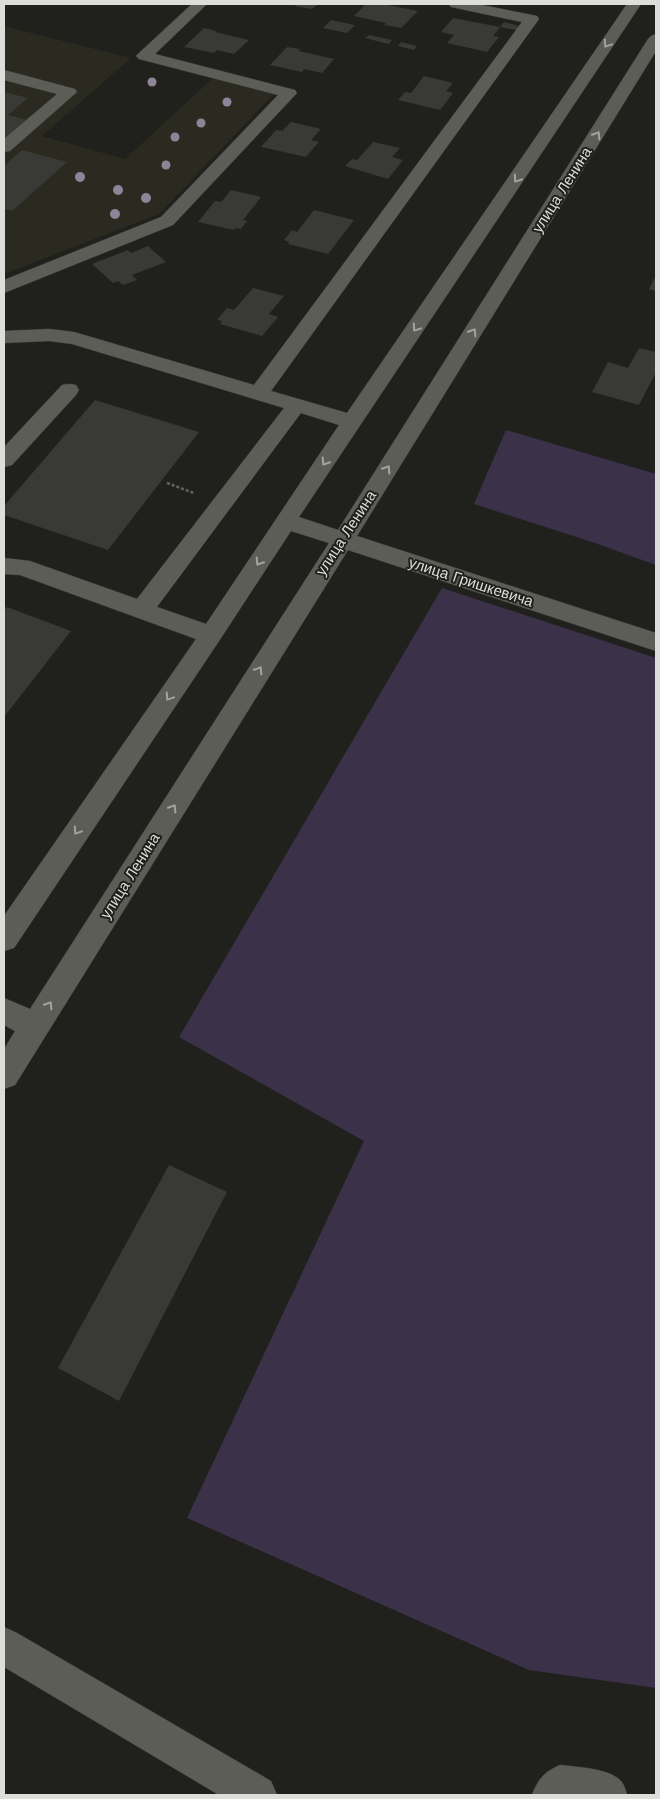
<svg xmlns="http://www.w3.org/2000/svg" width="660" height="1799" viewBox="0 0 660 1799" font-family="'Work Sans',sans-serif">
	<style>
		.built { fill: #2a2a20 }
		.green { fill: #3b3149 }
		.building { fill: #393a35 }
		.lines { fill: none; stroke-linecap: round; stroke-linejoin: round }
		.minor-casing { stroke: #3d3d3a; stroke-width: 1 }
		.path { stroke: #61615e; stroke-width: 2.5; stroke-dasharray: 3 2; stroke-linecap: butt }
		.minor { fill: #5d5d58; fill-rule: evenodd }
		.tree { fill: #8d8498 }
		.oneway { stroke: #a3a3a0 }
		.labels { text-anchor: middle; stroke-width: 4; stroke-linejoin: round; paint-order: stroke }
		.street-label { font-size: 15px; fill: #ddddda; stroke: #20201c }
	</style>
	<rect width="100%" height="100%" fill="#20201c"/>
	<path class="built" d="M4,26L131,58L42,136L125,159L213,78L274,94L159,214L4,274Z"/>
	<path class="green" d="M506,430L656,474V565L592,542L474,504Z
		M442,588L656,658V1688L529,1670L187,1518L364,1141L179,1037Z"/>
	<path class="building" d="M296,4H319L312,9L295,6Z
		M366,4H383L418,11L401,28L384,25L386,23L354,16Z
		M453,18L500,27L493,36L499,37L487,52L447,43L454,35L441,32Z
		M331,20L355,25L347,33L323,28Z
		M504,22L519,26L516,30L500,27Z
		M204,28L216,31L215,32L249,40L234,54L217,50L214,53L184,47Z
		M369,35L392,40L389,44L365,38Z
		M401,42L417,46L414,50L398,46Z
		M287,47L300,49L299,51L334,59L322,73L304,69L302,72L270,65Z
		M424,76L453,83L446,91L453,93L440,110L398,100L405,92L411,93Z
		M4,92L28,98L8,115L27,120L4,140Z
		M291,122L321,129L311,140L319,142L306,157L261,147L276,130L282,131Z
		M373,142L400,148L392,157L403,160L388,179L345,166L352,159L357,160Z
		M22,150L67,162L12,211L4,209V166Z
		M231,190L261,197L243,220L247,221L241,229L236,228L234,230L198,222L215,201L221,202Z
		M314,210L354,220L328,254L288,244L289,242L284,240L292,230L297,232Z
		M148,246L166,262L132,275L137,280L123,285L118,281L113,283L92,264L128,250L131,253Z
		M656,275V291L649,289Z
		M253,288L284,296L269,314L278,317L262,336L220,324L222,321L217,320L227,308L234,310Z
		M639,348L656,352V372L639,405L592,392L608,362L628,368Z
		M95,400L199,432L108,550L4,515V506Z
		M7,607L71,631L4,717V611Z
		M169,1165L227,1192L119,1401L58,1368Z"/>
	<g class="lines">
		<g class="minor-casing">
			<path id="minor" d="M192,4H207L155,54L295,90L297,93L173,225L4,293V280L161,217L278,95L139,59L136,56L139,53Z
				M449,4H477L537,16L539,19L271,391L347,413L627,4H641L299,517L338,530L648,39L651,36L656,34V51L357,536L656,633V651L348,550L15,1085L4,1089V1049L15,1031L4,1025V998L30,1009L329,543L291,531L219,641L14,948L4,951V916L196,639L20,575L4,574V558L30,561L137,599L284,408L72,344L49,341L4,343V331L49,329L74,332L254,385L522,22L456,8L451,7ZM301,413L339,425L206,624L157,607Z
				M4,70L75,89L77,92L10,151L4,152V139L57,94L4,80Z
				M69,384L76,385L79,390L76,395L12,465L4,467V447L62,385Z
				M4,1627L17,1633L271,1781L277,1795H219L4,1667Z
				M560,1765C576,1767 609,1768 621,1781C624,1784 626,1791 627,1795H532C538,1779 544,1772 560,1765Z"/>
		</g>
		<path class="path" d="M167,483L194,493"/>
		<use href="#minor" class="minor"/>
	</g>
	<g class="tree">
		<circle cx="152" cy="82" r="4.5"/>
		<circle cx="227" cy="102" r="4.5"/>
		<circle cx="201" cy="123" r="4.5"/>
		<circle cx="175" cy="137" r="4.5"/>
		<circle cx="166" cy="165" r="4.5"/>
		<circle cx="80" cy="177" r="5"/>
		<circle cx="118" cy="190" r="5"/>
		<circle cx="146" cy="198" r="5"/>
		<circle cx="115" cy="214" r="5"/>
	</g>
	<defs><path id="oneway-chevron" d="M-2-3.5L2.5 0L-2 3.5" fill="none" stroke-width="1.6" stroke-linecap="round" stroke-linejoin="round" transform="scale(1.25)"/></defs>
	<g class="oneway">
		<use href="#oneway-chevron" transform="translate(607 44) rotate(124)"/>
		<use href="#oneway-chevron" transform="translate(597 135) rotate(-58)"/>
		<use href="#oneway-chevron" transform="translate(517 179) rotate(124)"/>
		<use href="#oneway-chevron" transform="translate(416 328) rotate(124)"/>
		<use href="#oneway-chevron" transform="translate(473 332) rotate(-58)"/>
		<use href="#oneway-chevron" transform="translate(325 462) rotate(123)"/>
		<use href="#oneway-chevron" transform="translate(387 469) rotate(-57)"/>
		<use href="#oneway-chevron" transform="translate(259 562) rotate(123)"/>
		<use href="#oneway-chevron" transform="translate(259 670) rotate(-58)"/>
		<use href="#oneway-chevron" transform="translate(169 697) rotate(124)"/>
		<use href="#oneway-chevron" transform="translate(173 808) rotate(-58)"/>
		<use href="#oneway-chevron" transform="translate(77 831) rotate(124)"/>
		<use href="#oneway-chevron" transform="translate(49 1005) rotate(-58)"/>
	</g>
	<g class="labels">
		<g class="street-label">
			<text transform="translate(562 190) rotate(-58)" y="5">улица Ленина</text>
			<text transform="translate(346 533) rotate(-57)" y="5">улица Ленина</text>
			<text transform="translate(471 582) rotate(18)" y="5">улица Гришкевича</text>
			<text transform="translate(130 876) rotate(-58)" y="5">улица Ленина</text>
		</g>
	</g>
	<rect width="660" height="1799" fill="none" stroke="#ddddda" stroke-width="10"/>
</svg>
